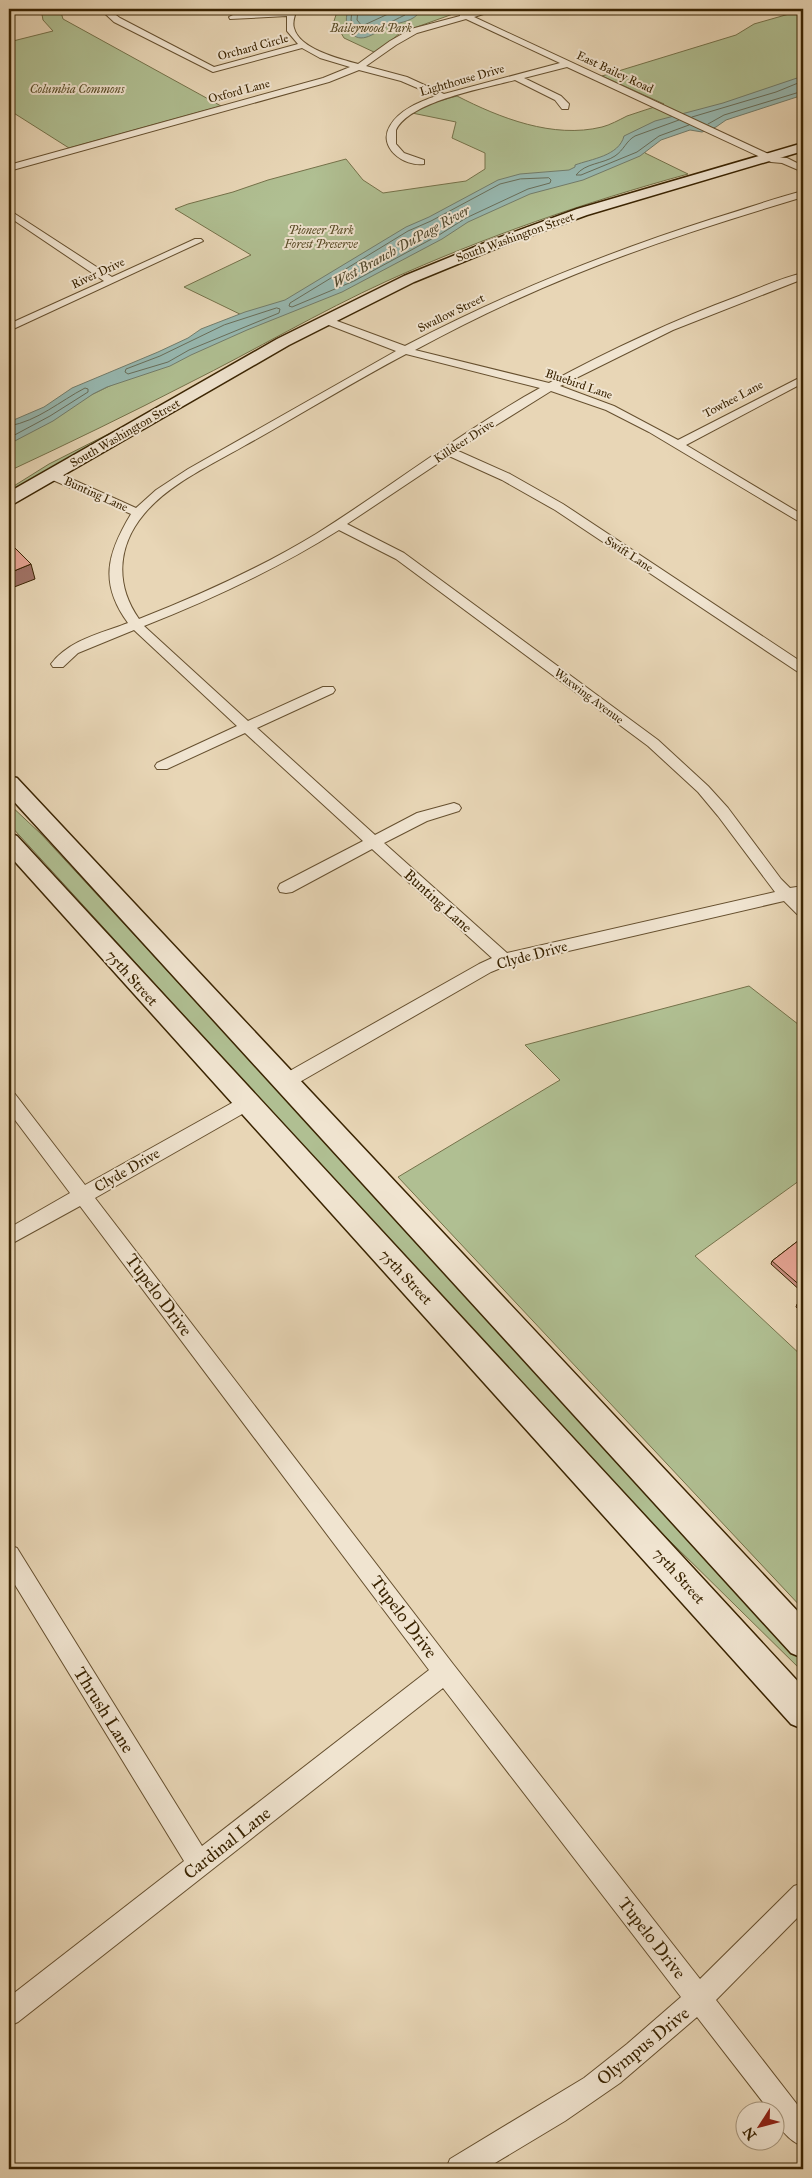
<svg xmlns="http://www.w3.org/2000/svg" width="812" height="2178" viewBox="0 0 812 2178" font-family="'IM FELL Great Primer',serif">
	<style>
		.green { fill: #b0bf92; stroke: #75724a }
		.water { fill: #97b9b2; stroke: #727d6c }
		.lines { fill: none; stroke-linecap: round; stroke-linejoin: round }
		.shore { stroke: #686e5a; stroke-width: 1 }
		.street-casing { stroke: #66502f; stroke-width: 2 }
		.secondary-casing { stroke: #3a2402; stroke-width: 3 }
		.street { fill: #f0e4d0; fill-rule: evenodd }
		.secondary { fill: #f0e4d0; fill-rule: evenodd }
		.wall { fill: #c78e80; stroke: #3a2402 }
		.shaded-wall { fill: #a27468; stroke: #3a2402 }
		.building { fill: #e7a595; stroke: #3a2402 }
		.labels { text-anchor: middle; stroke-width: 4; stroke-linejoin: round; paint-order: stroke }
		.far-park-label { font-size: 12px; font-style: italic; fill: #584b26; stroke: #f0e4d0 }
		.far-street-label { font-size: 12px; fill: #3a2402; stroke: #f0e4d0 }
		.far-water-label { font-size: 14px; font-style: italic; fill: #51492e; stroke: #f0e4d0 }
		.street-label { font-size: 15px; fill: #3a2402; stroke: #f0e4d0 }
		.near-street-label { font-size: 18px; fill: #3a2402; stroke: #f0e4d0 }
	</style>
	<rect width="100%" height="100%" fill="#e8d6b6"/>
	<filter id="stains"><feTurbulence type="fractalNoise" baseFrequency=".004" numOctaves="4"/><feColorMatrix values="0 0 0 0 .2 0 0 0 0 .09 0 0 0 0 .02 0 0 0 .5 -.17"/></filter>
	<radialGradient id="worn" r=".72"><stop offset=".6" stop-color="#630" stop-opacity="0"/><stop offset="1" stop-color="#630" stop-opacity=".3"/></radialGradient>
	<path class="green" d="M41,9H60L63,19L221,106L69,148L9,110V42L53,31L43,20Z
		M338,9H444L453,14L400,33L376,53L344,38L334,21Z
		M803,10V86L641,137L645,153L688,174C586,202 484,237 387,281C319,312 255,350 189,383C129,414 69,443 9,471V434L250,319L184,287L251,255L175,209L188,204L233,192L268,180L346,159L363,180L383,193L466,181L485,169V153L452,138L456,122L412,113L435,102L457,96C500,118 553,139 602,127C610,125 619,120 627,116C639,112 651,108 664,104L602,76L736,35L754,24Z
		M138,419L9,492V489L49,464Z
		M9,804L41,834L803,1659V1672L607,1479L9,824Z
		M749,986L803,1028V1178L695,1256L803,1357V1609L398,1177L560,1080L525,1045Z"/>
	<path class="water" d="M348,9H405L417,15C410,22 397,23 388,26C377,31 360,47 350,31C345,23 346,18 348,9Z
		M803,76V95L726,120L716,127L702,132L690,130L661,140L640,156L583,180L530,194L468,222L442,239L342,292L247,330L191,355L170,366L107,387L93,394L53,421L9,444V422L44,407L72,388L158,352L188,338L201,329L245,312L285,300L406,227L429,217L498,180L520,174L569,170L575,167V165C591,159 619,156 624,136L655,121L723,103Z"/>
	<g class="lines">
		<path class="shore" d="M352,9L351,20L356,31C373,33 390,22 405,15L406,9
			M358,9L357,20L362,26L399,9
			M692,117L776,92L803,81
			M679,120L635,136C626,141 624,150 615,156C603,164 585,163 576,175H581L637,152L659,136L689,125
			M708,124L724,115L803,91
			M549,178L551,180L550,183L528,189L466,218L439,235L354,281L292,307L289,306L290,303L408,231L431,221L500,184L520,179Z
			M277,308L280,309L279,313L189,350L168,362L128,374L125,372L126,369L160,356L224,325Z
			M9,426C38,421 60,401 85,388L88,389V392L50,416L9,438"/>
		<g class="street-casing">
			<path id="street" d="M100,9H108L120,18L214,67L298,44L287,31V16L230,19L229,17C241,9 273,12 288,12L289,9H297C295,15 292,22 294,28C299,49 340,59 358,64L390,41L411,29L460,16V13C473,13 485,9 499,9L474,17L775,157L787,158L803,166V172L782,163L771,162L567,67L524,78L561,96L569,104L568,109H562L555,100L515,80C486,88 410,101 396,130V144L404,153L424,160V164C404,167 377,147 390,126C399,110 419,102 436,96L401,81L359,70L329,82L9,171V165L323,78L350,67L320,58L302,48L213,72L114,22ZM466,19L560,63L444,94L407,77L366,66L396,45L417,33Z
				M803,191V197C727,220 650,244 576,274C521,296 467,322 415,350L549,383C610,350 674,320 739,296C760,288 781,278 803,273V279L673,330L560,386L614,406L678,440L803,376V383L686,445L803,515V524L649,432L606,410L551,391L456,450L510,474L563,504L803,663V673L798,672L555,510L502,480L449,456L347,524L404,553L658,740L708,786L728,808L781,879L790,888L803,886V896L799,897L803,901V916L797,914L784,901L508,965L491,972L291,1087L285,1089L279,1087L276,1082L279,1077L479,964L492,958L372,849L292,892L286,893L280,892L278,888L280,884L363,841L245,733L167,769H157L155,766L157,763L237,726L134,630L78,653L63,667H53L51,664C69,640 102,633 128,623C99,583 107,554 131,514L48,478L46,475L52,471L56,472L136,508L156,490L188,469L396,351L321,322L320,320L321,318H329L405,346C504,294 606,253 712,219C742,210 772,199 803,191ZM406,354L540,388C462,431 391,487 316,534C260,568 200,595 139,619C115,585 117,546 144,514C169,484 211,465 244,446C298,416 351,383 406,354ZM339,530L396,559L648,746L698,792L718,816L775,892L507,953L384,843L427,821L459,811L461,808L459,805L454,803L417,813L375,835L257,728L333,693L335,690L333,687H323L248,721L144,626C212,599 277,569 339,530Z
				M9,210L112,277L195,239H201L203,241L9,331V324L104,281L9,217Z
				M9,1092L15,1094L85,1185L239,1099L245,1097L251,1099L254,1104L251,1109L95,1198L453,1664L700,1979L794,1886L803,1883V1912L716,2000L803,2112V2146C790,2142 774,2125 774,2110H769L697,2017L620,2083L565,2121L485,2169H446L450,2159L584,2078L627,2044L681,1997L443,1688L18,2022L9,2026V1997L184,1861L9,1575V1545L17,1548L202,1846L429,1670L80,1206L9,1245V1228L70,1193L9,1112Z"/>
		</g>
		<g class="secondary-casing">
			<path id="secondary" d="M803,143V151L587,215L497,248L414,282L289,345L15,503L9,504V492L277,339L404,276L487,242L577,209Z
				M9,776L17,778L803,1617V1658L791,1653L9,796Z
				M9,833L17,836L803,1687V1729L791,1724L9,855Z"/>
		</g>
		<use href="#street" class="street"/>
		<use href="#secondary" class="secondary"/>
	</g>
	<path class="wall" d="M803,1237V1293L771,1264L772,1261Z
		M803,1299V1314L796,1307L797,1304Z"/>
	<path class="shaded-wall" d="M31,564L35,579L9,589V573Z"/>
	<path class="building" d="M9,542L31,564L9,573Z
		M803,1237V1288L772,1261Z
		M803,1299V1309L797,1304Z"/>
	<g class="labels">
		<g class="far-park-label">
			<text x="371" y="32">Baileywood Park</text>
			<text x="77" y="93">Columbia Commons</text>
			<text x="321" y="234">Pioneer Park<tspan x="321" dy="14">Forest Preserve</tspan></text>
		</g>
		<g class="far-street-label">
			<text transform="translate(253 47) rotate(-15)" y="4">Orchard Circle</text>
			<text transform="translate(615 72) rotate(25)" y="4">East Bailey Road</text>
			<text transform="translate(462 80) rotate(-16)" y="4">Lighthouse Drive</text>
			<text transform="translate(239 91) rotate(-15)" y="4">Oxford Lane</text>
			<text transform="translate(515 237) rotate(-20)" y="4">South Washington Street</text>
			<text transform="translate(98 273) rotate(-25)" y="4">River Drive</text>
			<text transform="translate(451 313) rotate(-26)" y="4">Swallow Street</text>
			<text transform="translate(579 384) rotate(19)" y="4">Bluebird Lane</text>
			<text transform="translate(733 399) rotate(-28)" y="4">Towhee Lane</text>
			<text transform="translate(125 433) rotate(-30)" y="4">South Washington Street</text>
			<text transform="translate(464 441) rotate(-33)" y="4">Killdeer Drive</text>
			<text transform="translate(96 494) rotate(24)" y="4">Bunting Lane</text>
			<text transform="translate(629 554) rotate(33)" y="4">Swift Lane</text>
			<text transform="translate(589 696) rotate(37)" y="4">Waxwing Avenue</text>
		</g>
		<g class="far-water-label">
			<text transform="translate(401 246) rotate(-29)" y="5">West Branch DuPage River</text>
		</g>
		<g class="street-label">
			<text transform="translate(438 901) rotate(42)" y="5">Bunting Lane</text>
			<text transform="translate(532 955) rotate(-15)" y="5">Clyde Drive</text>
			<text transform="translate(132 978) rotate(48)" y="5">75th Street</text>
			<text transform="translate(127 1170) rotate(-30)" y="5">Clyde Drive</text>
			<text transform="translate(406 1277) rotate(47)" y="5">75th Street</text>
			<text transform="translate(679 1576) rotate(48)" y="5">75th Street</text>
		</g>
		<g class="near-street-label">
			<text transform="translate(159 1295) rotate(53)" y="6">Tupelo Drive</text>
			<text transform="translate(404 1617) rotate(53)" y="6">Tupelo Drive</text>
			<text transform="translate(104 1710) rotate(58)" y="6">Thrush Lane</text>
			<text transform="translate(227 1843) rotate(-38)" y="6">Cardinal Lane</text>
			<text transform="translate(652 1938) rotate(52)" y="6">Tupelo Drive</text>
			<text transform="translate(643 2046) rotate(-39)" y="6">Olympus Drive</text>
		</g>
	</g>
	<rect width="812" height="2178" fill="none" stroke="#e8d6b6" stroke-width="30"/>
	<rect x="10" y="10" width="792" height="2158" fill="none" stroke="#3a2402" stroke-width="2.5"/>
	<rect x="15" y="15" width="782" height="2148" fill="none" stroke="#3a2402"/>
	<g transform="translate(760 2126) rotate(234)"><circle r="24" fill="#f0e4d0" stroke="#a7977e"/>
	<path d="M0-4L9 19L0 12L-9 19Z" fill="#8f2418"/>
	<text y="-8" font-size="14" font-weight="bold" text-anchor="middle" fill="#3a2402">N</text>
	</g>
	<rect width="100%" height="100%" filter="url(#stains)"/>
	<rect width="100%" height="100%" fill="url(#worn)"/>
</svg>
